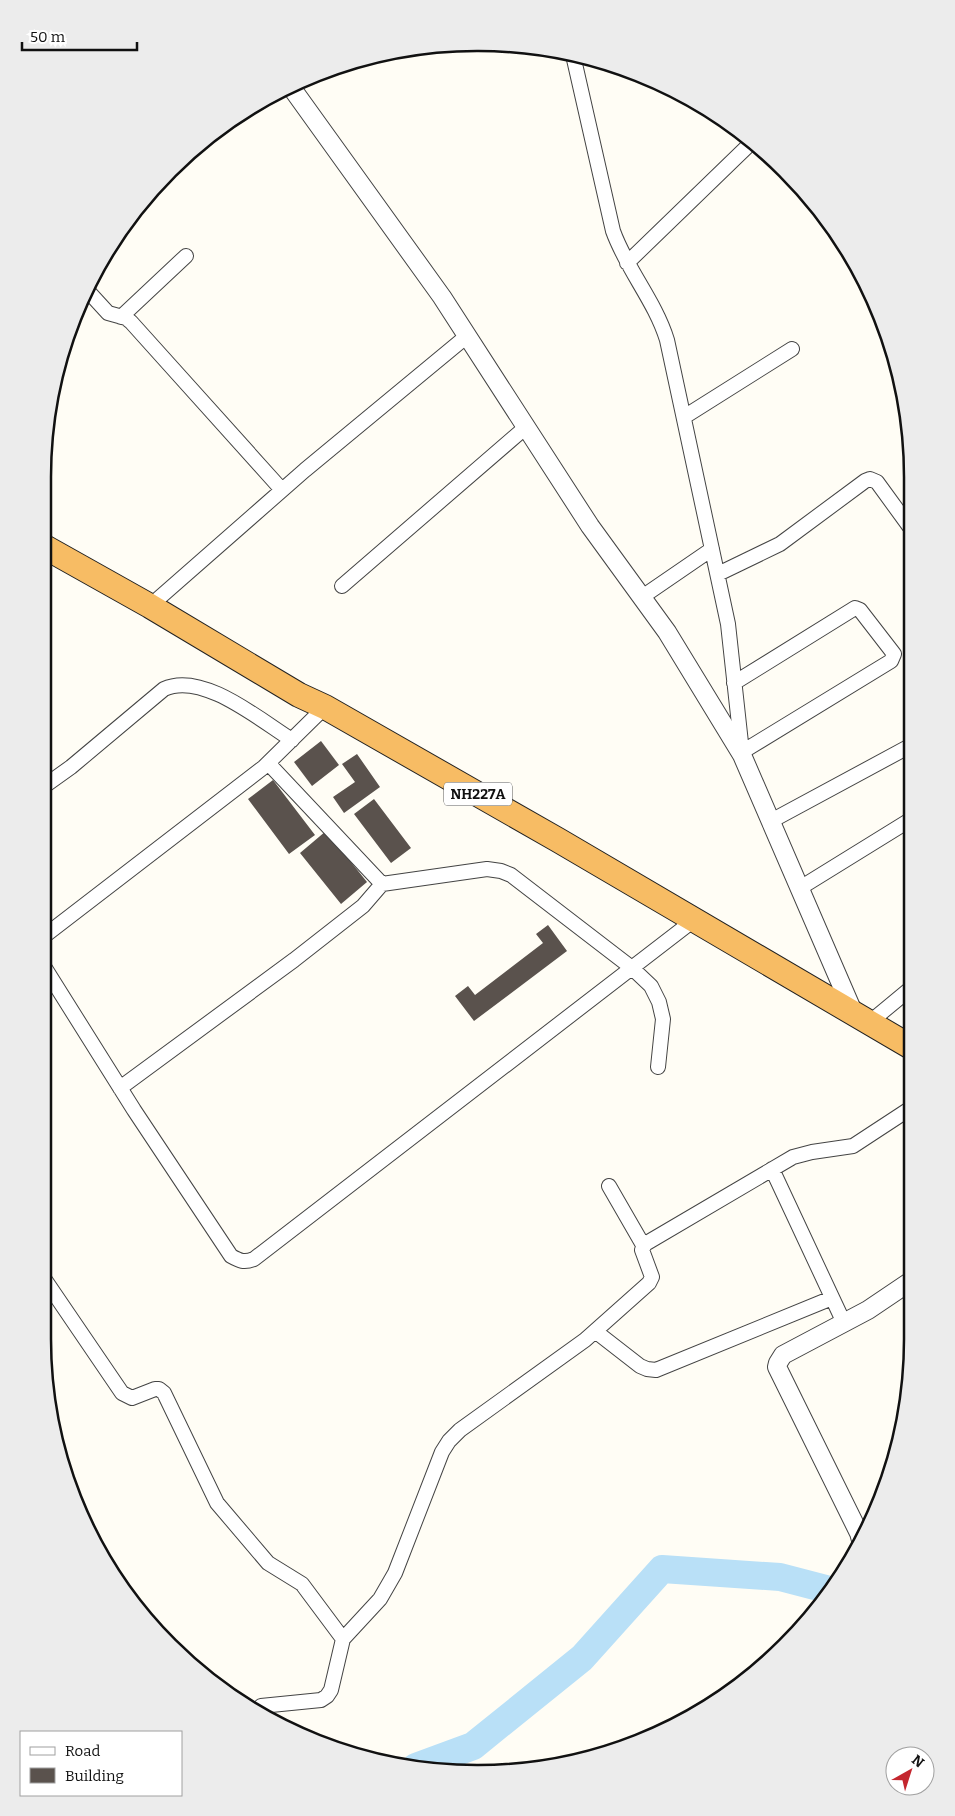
<svg xmlns="http://www.w3.org/2000/svg" width="955" height="1816" viewBox="0 0 955 1816" font-family="Bitter,serif">
	<style>
		.lines { fill: none; stroke-linecap: round; stroke-linejoin: round }
		.river { stroke: #b9e0f7; stroke-width: 28 }
		.building { fill: #5a524d }
		.minor-casing { stroke: #444; stroke-width: 16 }
		.tertiary-casing { stroke: #444; stroke-width: 20 }
		.trunk-casing { stroke: #222; stroke-width: 26 }
		.minor { stroke: #fff; stroke-width: 14 }
		.tertiary { stroke: #fff; stroke-width: 18 }
		.trunk { stroke: #f7bc64; stroke-width: 24 }
		.labels { text-anchor: middle; stroke-width: 5; stroke-linejoin: round; paint-order: stroke }
		.shield { fill: #fff; stroke: #585858; stroke-width: 1 }
		.shield-label { font-size: 14px; font-weight: bold; fill: #111 }
		.rim { fill: none; stroke: #111; stroke-width: 2.5 }
	</style>
	<rect width="100%" height="100%" fill="#fffdf5"/>
	<g class="lines">
		<path class="river" d="M416,1767L473,1746L582,1658L662,1569L780,1577L826,1589"/>
	</g>
	<path class="building" d="M321,741L339,765L312,786L294,762Z
		M357,754L380,787L344,813L333,797L355,782L342,764Z
		M273,780L315,835L289,854L248,799Z
		M374,799L411,848L391,863L354,814Z
		M326,831L367,882L341,904L300,853Z
		M548,925L567,951L474,1021L455,996L468,986L475,995L543,943L536,934Z"/>
	<g class="lines">
		<g class="minor-casing">
			<path id="minor" d="M573,55L613,231C627,270 655,301 667,340L728,624L742,752
				M627,263L752,142
				M86,289L108,313L126,318L131,322L282,490
				M121,317L186,256
				M684,417L792,349
				M718,574L780,544L865,481L870,479L877,482L909,526
				M342,586L526,427
				M642,597L712,549
				M150,606L305,470L467,336
				M734,683L855,608L860,610L894,654L891,661L742,752
				M43,787L71,767L164,689C202,671 260,720 292,740
				M771,821L910,746
				M382,884L487,869L501,871L511,875L632,968L651,986L659,1002L663,1019L658,1067
				M800,888L910,820
				M43,937L264,767L325,707
				M43,965L134,1110L231,1256C240,1261 244,1263 254,1259L694,920
				M869,1023L910,989
				M120,1088L294,960L363,906L382,884L268,763
				M772,1169L844,1323
				M609,1186L643,1245
				M43,1277L122,1393L132,1398L155,1389H159L164,1393L217,1503L268,1563L302,1584L343,1639
				M595,1331L640,1366L647,1369L656,1370L832,1298
				M261,1706L321,1700L327,1696L331,1690L343,1639L380,1599L395,1573L442,1452L449,1441L460,1430L585,1340L649,1283L652,1277L642,1250L645,1244L793,1157L812,1152L853,1146L911,1108"/>
		</g>
		<g class="tertiary-casing">
			<path id="tertiary" d="M291,87L442,297L590,526L667,632L742,755L854,1014
				M861,1540L859,1533L777,1367L778,1363L783,1355L868,1310L911,1281"/>
		</g>
		<g class="trunk-casing">
			<path id="trunk" d="M43,546L150,606L299,695L325,707L558,840L911,1047"/>
		</g>
		<use href="#minor" class="minor"/>
		<use href="#tertiary" class="tertiary"/>
		<use href="#trunk" class="trunk"/>
	</g>
	<g class="labels">
		<rect class="shield" x="444" y="782.5" width="68" height="23" rx="4"/>
		<g class="shield-label">
			<text x="478" y="799">NH227A</text>
		</g>
	</g>
	<path d="M0 0H955V1816H0ZM477 51H478A426 426 0 0 1 904 477V1339A426 426 0 0 1 478 1765H477A426 426 0 0 1 51 1339V477A426 426 0 0 1 477 51Z" fill="#ececec" fill-rule="evenodd"/>
	<path class="rim" d="M477 51H478A426 426 0 0 1 904 477V1339A426 426 0 0 1 478 1765H477A426 426 0 0 1 51 1339V477A426 426 0 0 1 477 51Z"/>
	<rect x="20" y="1731" width="162" height="65" fill="#ffffff" stroke="#a0a0a0"/>
	<rect x="30" y="1747" width="25" height="8" fill="#ffffff" stroke="#a0a0a0"/>
	<text x="65" y="1756" font-size="15" fill="#111111">Road</text>
	<rect x="30" y="1768" width="25" height="15" fill="#5a524d" stroke="#a0a0a0"/>
	<text x="65" y="1781" font-size="15" fill="#111111">Building</text>
	<g transform="translate(910 1771) rotate(39)"><circle r="24" fill="#ffffff" stroke="#a0a0a0"/>
	<path d="M0-4L9 19L0 12L-9 19Z" fill="#c4262e"/>
	<text y="-8" font-size="14" font-weight="bold" text-anchor="middle" fill="#111111">N</text>
	</g>
	<path d="M22 42v8h115v-8" fill="none" stroke="#111111" stroke-width="2.5"/>
	<text x="30" y="42" font-size="15" fill="#111111" stroke="#ffffff" stroke-width="4" paint-order="stroke">50 m</text>
</svg>
